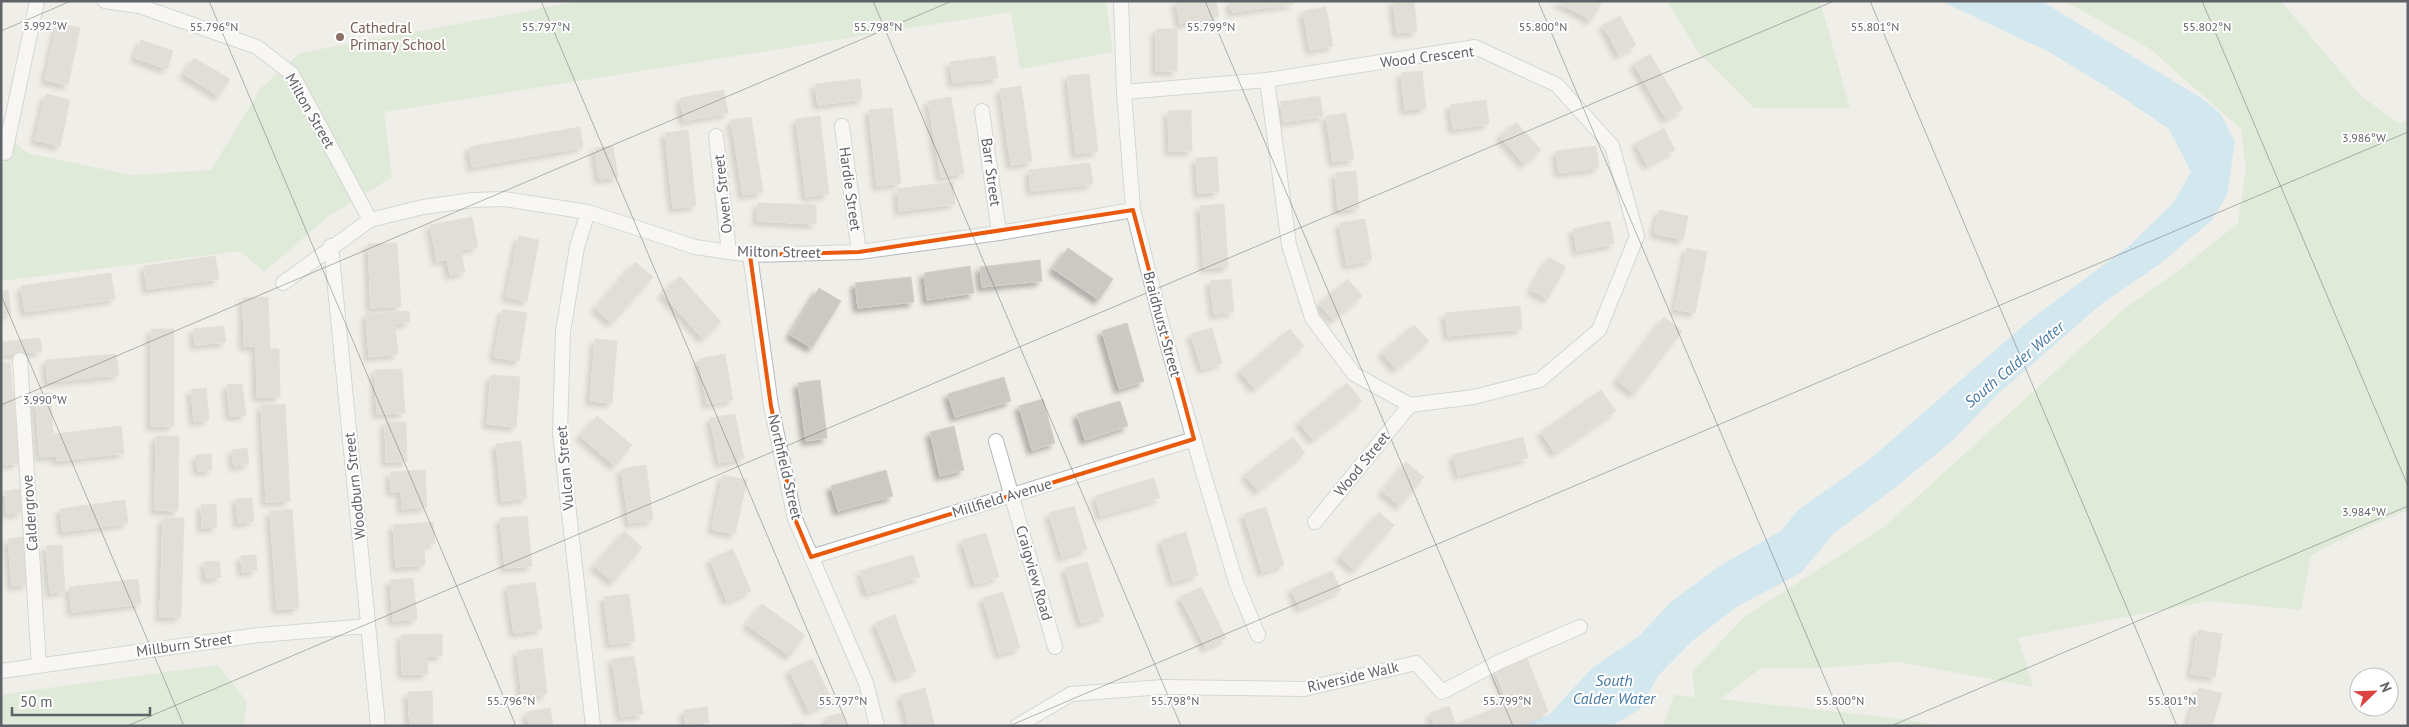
<svg xmlns="http://www.w3.org/2000/svg" width="2409" height="727" viewBox="0 0 2409 727" font-family="'PT Sans',sans-serif">
	<style>
		.green { fill: #c9e5c7 }
		.water { fill: #afdef9 }
		.building { fill: #ccc9c4; stroke: #d4cfc7; filter: url(#shadow) }
		.lines { fill: none; stroke-linecap: round; stroke-linejoin: round }
		.street-casing { stroke: #b5b8bb; stroke-width: 16 }
		.street { stroke: #fff; stroke-width: 14 }
		.marked { fill: none; stroke: #e8590c; stroke-width: 4; stroke-linejoin: round }
		.ticks { fill: none; stroke: #5f6367; stroke-width: 1; stroke-opacity: 0.45 }
		.education-dot { fill: #8d6e63; stroke: #fff; stroke-width: 2 }
		.labels { text-anchor: middle; stroke-width: 4; stroke-linejoin: round; paint-order: stroke }
		.education-label { font-size: 15px; fill: #785e54; stroke: #fff; text-anchor: start }
		.street-label { font-size: 15px; fill: #5f6367; stroke: #fff }
		.water-label { font-size: 16px; font-style: italic; fill: #487aa2; stroke: #fff }
		.ticks-label { font-size: 12px; text-anchor: middle; fill: #5f6367; stroke: #fff; stroke-width: 4; stroke-linejoin: round; paint-order: stroke }
	</style>
	<defs>
		<filter id="shadow"><feDropShadow dx="-4.5" dy="4.5" stdDeviation="2.5" flood-color="#0004"/></filter>
	</defs>
	<rect width="100%" height="100%" fill="#f0eee8"/>
	<path class="green" d="M581,1H1106L1113,52L1020,69L1011,12L384,112L392,177L329,216L264,272L240,251L1,281V132L28,153L131,175L211,170L261,88L300,53Z
		M1667,1H1820L1850,108H1754L1698,52Z
		M2065,1H2281L2361,96L2400,124L2408,119V510L2360,530L2311,555L2301,610L2208,601L2018,638L2033,687L1899,662L1821,668H1761L1721,699L1903,719L1941,726H1663L1674,695L1695,697L1692,672L1744,617L1884,527L2124,309L2182,268L2238,223L2246,169L2241,129L2150,49Z
		M218,665L247,702L244,726H1V699L4,694Z"/>
	<path class="water" d="M1941,1H2041L2200,97L2221,114L2235,142L2227,195L2212,220L2160,264L2104,302L2000,392L1950,443L1887,494L1834,533L1801,573L1738,606L1691,642L1658,676L1640,709L1612,726H1520L1549,715L1592,668L1639,636L1671,602L1721,565L1781,531L1798,510L1869,460L2031,319L2130,245L2174,202L2191,172L2169,129L2113,91L2049,52Z"/>
	<path class="building" d="M1176,1H1216L1219,16L1180,24Z
		M1230,1H1293V4L1232,12Z
		M1393,1H1414L1417,31L1397,33Z
		M1556,1H1602L1592,20Z
		M1326,7L1333,46L1310,50L1303,11Z
		M1620,16L1636,45L1619,55L1603,25Z
		M58,23L80,28L68,85L45,80Z
		M1156,29H1177V71H1156Z
		M141,40L173,51L167,69L135,58Z
		M1650,54L1683,109L1666,119L1634,64Z
		M995,56L998,78L953,83L950,62Z
		M194,58L230,79L219,96L184,74Z
		M1422,71L1426,108L1405,110L1401,73Z
		M1089,74L1098,151L1076,154L1067,76Z
		M860,79L862,99L818,105L815,84Z
		M1021,86L1032,162L1011,165L1000,89Z
		M724,90L728,113L684,121L680,98Z
		M46,94L70,100L60,146L35,140Z
		M1320,96L1323,116L1284,122L1280,102Z
		M951,97L964,173L941,177L928,101Z
		M1486,100L1489,124L1453,129L1450,105Z
		M892,108L901,183L877,186L869,110Z
		M1191,110L1192,151H1169L1168,111Z
		M1346,113L1354,159L1333,162L1326,116Z
		M820,116L829,194L806,197L796,119Z
		M751,117L763,192L743,195L731,120Z
		M1516,122L1541,150L1524,164L1500,136Z
		M580,127L583,147L472,167L469,147Z
		M1664,128L1675,150L1647,165L1636,143Z
		M688,130L696,206L673,208L665,133Z
		M613,146L618,177L599,179L595,148Z
		M1596,146L1599,168L1559,173L1556,151Z
		M1217,157L1219,192L1198,193L1196,158Z
		M1090,163L1093,184L1031,191L1029,170Z
		M1356,171L1359,208L1338,210L1335,173Z
		M953,182L955,204L899,211L897,189Z
		M758,203L816,205V224L757,221Z
		M1224,204L1228,267L1204,268L1200,206Z
		M1659,210L1688,216L1683,240L1654,233Z
		M472,217L478,247L461,250L465,272L450,275L447,259L437,261L430,225Z
		M1365,219L1372,260L1347,265L1339,223Z
		M1610,221L1614,244L1577,251L1573,229Z
		M519,236L539,240L527,301L506,297Z
		M397,243L401,306L371,308L368,244Z
		M1068,248L1113,279L1099,300L1053,269Z
		M1687,248L1707,252L1695,313L1675,309Z
		M215,256L219,279L147,289L144,266Z
		M1549,257L1566,267L1548,299L1531,290Z
		M1040,260L1042,281L982,287L980,267Z
		M635,262L653,277L612,323L595,308Z
		M970,266L974,293L927,300L924,273Z
		M111,273L115,299L25,312L21,286Z
		M680,276L721,322L703,339L662,293Z
		M911,277L914,302L858,308L855,283Z
		M1231,279L1234,312L1214,314L1210,281Z
		M1348,279L1362,296L1333,320L1319,304Z
		M819,288L841,301L812,348L790,335Z
		M8,290L11,314L1,315V291Z
		M268,297L270,349H279L280,397H257L256,346H244L243,298Z
		M1520,306L1522,329L1448,336L1445,313Z
		M503,309L527,313L519,361L494,357Z
		M409,311L410,322L395,324L398,354L369,357L366,314Z
		M1664,317L1682,331L1634,394L1617,380Z
		M1127,323L1144,381L1119,389L1102,331Z
		M1414,325L1429,341L1396,369L1382,352Z
		M224,326L226,342L195,345L193,329Z
		M1212,328L1222,363L1202,369L1191,334Z
		M151,329H174V426H151Z
		M1290,329L1304,346L1255,389L1240,371Z
		M40,338L42,351L1,355V342Z
		M595,339L617,341L612,403L590,401Z
		M116,354L119,375L48,382L46,360Z
		M725,354L733,400L707,404L699,359Z
		M10,362L19,463L4,465L1,437V363Z
		M402,369L405,413L377,414L375,370Z
		M491,375L520,377L516,427L487,424Z
		M1004,377L1011,401L955,417L948,394Z
		M820,380L827,438L806,441L798,383Z
		M1347,383L1362,401L1313,440L1299,422Z
		M242,384L246,415L230,416L227,385Z
		M206,388L209,420L194,421L191,390Z
		M1601,390L1616,411L1555,453L1541,432Z
		M50,393L55,456L40,457L35,394Z
		M1043,399L1055,443L1032,450L1019,406Z
		M1120,401L1128,426L1085,440L1077,414Z
		M285,404L290,501L266,502L261,405Z
		M735,414L744,458L719,463L710,418Z
		M597,416L632,445L615,466L580,436Z
		M385,422H406L407,461L386,462Z
		M121,426L124,453L57,461L54,434Z
		M954,426L964,470L940,476L930,432Z
		M156,436H179L178,511L155,510Z
		M1293,437L1305,453L1258,491L1245,475Z
		M1523,437L1528,458L1458,475L1453,455Z
		M521,441L527,498L502,501L496,444Z
		M247,448L249,464L234,466L232,450Z
		M211,454L212,470L198,471L196,455Z
		M1406,462L1424,477L1400,506L1382,491Z
		M646,465L653,520L629,523L621,469Z
		M425,470L427,507L402,509L401,491L391,492L390,472Z
		M886,470L893,496L838,511L831,486Z
		M723,475L747,480L735,534L712,529Z
		M1154,478L1160,498L1101,516L1095,496Z
		M20,489L22,512L7,514L5,491Z
		M252,498L254,521L238,523L236,499Z
		M125,500L128,523L63,532L60,509Z
		M216,504L217,527L202,528L201,505Z
		M1074,506L1087,549L1062,557L1049,513Z
		M1266,507L1284,565L1262,572L1244,514Z
		M292,509L299,608L277,609L270,511Z
		M1379,512L1394,525L1355,570L1340,557Z
		M527,516L532,566L505,568L500,518Z
		M163,518H184L181,617H160Z
		M433,522L435,543L424,544L425,565L396,567L393,525Z
		M624,531L642,547L613,582L594,566Z
		M1186,532L1198,575L1173,582L1161,540Z
		M986,533L999,577L975,584L962,540Z
		M23,537L28,584L12,586L8,539Z
		M62,545L65,591L50,593L46,546Z
		M733,549L751,591L727,601L710,559Z
		M256,555L257,570L242,572L241,556Z
		M913,555L920,577L867,593L860,571Z
		M219,561L221,577L206,578L204,562Z
		M1087,562L1104,616L1081,623L1065,568Z
		M1332,571L1341,590L1300,608L1291,589Z
		M413,578L417,619L393,621L390,580Z
		M138,579L141,604L72,612L69,587Z
		M535,582L542,629L514,633L507,586Z
		M1201,587L1226,638L1206,648L1180,597Z
		M1003,592L1020,648L999,654L983,598Z
		M629,594L635,641L610,644L604,597Z
		M762,604L805,635L790,656L747,625Z
		M895,615L916,671L897,678L875,623Z
		M2198,630L2222,634L2215,677L2191,674Z
		M442,634V656H427L428,674H402L401,635Z
		M542,648L547,694L522,697L517,651Z
		M634,656L643,714L621,717L612,659Z
		M1527,658L1548,711L1512,726H1435L1430,713L1449,706L1456,724L1508,703L1495,671Z
		M812,659L832,700L809,711L789,670Z
		M925,688L935,726H909L901,695Z
		M2199,688L2222,693L2212,726H2188Z
		M432,691L433,726H410L408,692Z
		M707,707L709,722L686,725L684,710Z
		M550,708L553,726H529L527,712Z
		M842,713L846,726H829L827,717Z
		M803,723V726H792V724Z"/>
	<g class="lines">
		<g class="street-casing">
			<path id="street" d="M105,1L139,6L257,47L292,74L370,220
				M1121,1L1124,92L1133,210L1163,329L1203,472L1236,582L1258,635
				M1124,92L1267,80L1475,47L1557,85L1612,146L1637,236L1599,330L1540,380L1474,397L1410,405L1354,374L1312,318L1289,245L1267,80
				M982,111L999,233
				M842,126L859,252
				M716,136L729,252
				M5,153L37,1
				M588,212L577,247L563,332L560,433L593,726
				M331,246L378,726
				M750,255L771,406L795,519L866,683L877,726
				M283,283L370,220L423,207L473,200L504,199L588,212L695,247L750,255L859,252L999,233L1133,210
				M20,360L39,666
				M996,441L1055,647
				M1315,522L1410,405
				M811,557L1194,439
				M1,671L259,635L368,626
				M1017,726L1071,694L1163,687L1304,689L1416,663L1442,692L1499,662L1580,627"/>
		</g>
		<use href="#street" class="street"/>
	</g>
	<path d="M0 0H2409V727H0ZM1133,210L1194,439L811,557L795,519L771,406L750,255L859,252Z" fill="#f0eee8" fill-opacity=".55" fill-rule="evenodd"/>
	<path class="marked" d="M1133,210L1194,439L811,557L795,519L771,406L750,255L859,252Z"/>
	<path class="ticks" d="M209,1L516,726M541,1L848,726M873,1L1181,726M1205,1L1513,726M1538,1L1845,726M1870,1L2177,726M2202,1L2408,486M1,31L71,1M1,295L184,726M1,405L952,1M127,726L1834,1M1009,726L2408,132M1891,726L2408,506"/>
	<circle class="education-dot" cx="340" cy="37" r="5"/>
	<g class="labels">
		<g class="education-label">
			<text x="350" y="33">Cathedral<tspan x="350" dy="17">Primary School</tspan></text>
		</g>
		<g class="street-label">
			<text transform="translate(1427 57) rotate(-7)" y="5">Wood Crescent</text>
			<text transform="translate(310 111) rotate(60)" y="5">Milton Street</text>
			<text transform="translate(991 172) rotate(82)" y="5">Barr Street</text>
			<text transform="translate(850 189) rotate(82)" y="5">Hardie Street</text>
			<text transform="translate(723 194) rotate(-96)" y="5">Owen Street</text>
			<text transform="translate(779 252) rotate(1)" y="5">Milton Street</text>
			<text transform="translate(1162 324) rotate(75)" y="5">Braidhurst Street</text>
			<text transform="translate(1362 464) rotate(-51)" y="5">Wood Street</text>
			<text transform="translate(785 467) rotate(77)" y="5">Northfield Street</text>
			<text transform="translate(565 468) rotate(-95)" y="5">Vulcan Street</text>
			<text transform="translate(355 486) rotate(-96)" y="5">Woodburn Street</text>
			<text transform="translate(1002 498) rotate(-17)" y="5">Millfield Avenue</text>
			<text transform="translate(30 513) rotate(-94)" y="5">Caldergrove</text>
			<text transform="translate(1034 573) rotate(74)" y="5">Craigview Road</text>
			<text transform="translate(184 645) rotate(-8)" y="5">Millburn Street</text>
			<text transform="translate(1353 677) rotate(-13)" y="5">Riverside Walk</text>
		</g>
		<g class="water-label">
			<text transform="translate(2014 364) rotate(-40)" y="6">South Calder Water</text>
			<text x="1614" y="686">South<tspan x="1614" dy="18">Calder Water</tspan></text>
		</g>
	</g>
	<g class="ticks-label">
		<text x="45" y="30">3.992°W</text>
		<text x="214" y="31">55.796°N</text>
		<text x="546" y="31">55.797°N</text>
		<text x="878" y="31">55.798°N</text>
		<text x="1211" y="31">55.799°N</text>
		<text x="1543" y="31">55.800°N</text>
		<text x="1875" y="31">55.801°N</text>
		<text x="2207" y="31">55.802°N</text>
		<text x="2364" y="142">3.986°W</text>
		<text x="45" y="404">3.990°W</text>
		<text x="2364" y="516">3.984°W</text>
		<text x="511" y="705">55.796°N</text>
		<text x="843" y="705">55.797°N</text>
		<text x="1175" y="705">55.798°N</text>
		<text x="1507" y="705">55.799°N</text>
		<text x="1840" y="705">55.800°N</text>
		<text x="2172" y="705">55.801°N</text>
	</g>
	<rect width="2409" height="727" fill="none" stroke="#5f6367" stroke-width="5"/>
	<g transform="translate(2374 692) rotate(67)"><circle r="24" fill="#ffffff" stroke="#bfc1c2"/>
	<path d="M0-4L9 19L0 12L-9 19Z" fill="#dd4241"/>
	<text y="-8" font-size="14" font-weight="bold" text-anchor="middle" fill="#5f6367">N</text>
	</g>
	<path d="M12 707v8h138v-8" fill="none" stroke="#5f6367" stroke-width="2.5"/>
	<text x="20" y="707" font-size="15" fill="#5f6367" stroke="#ffffff" stroke-width="4" paint-order="stroke">50 m</text>
</svg>
